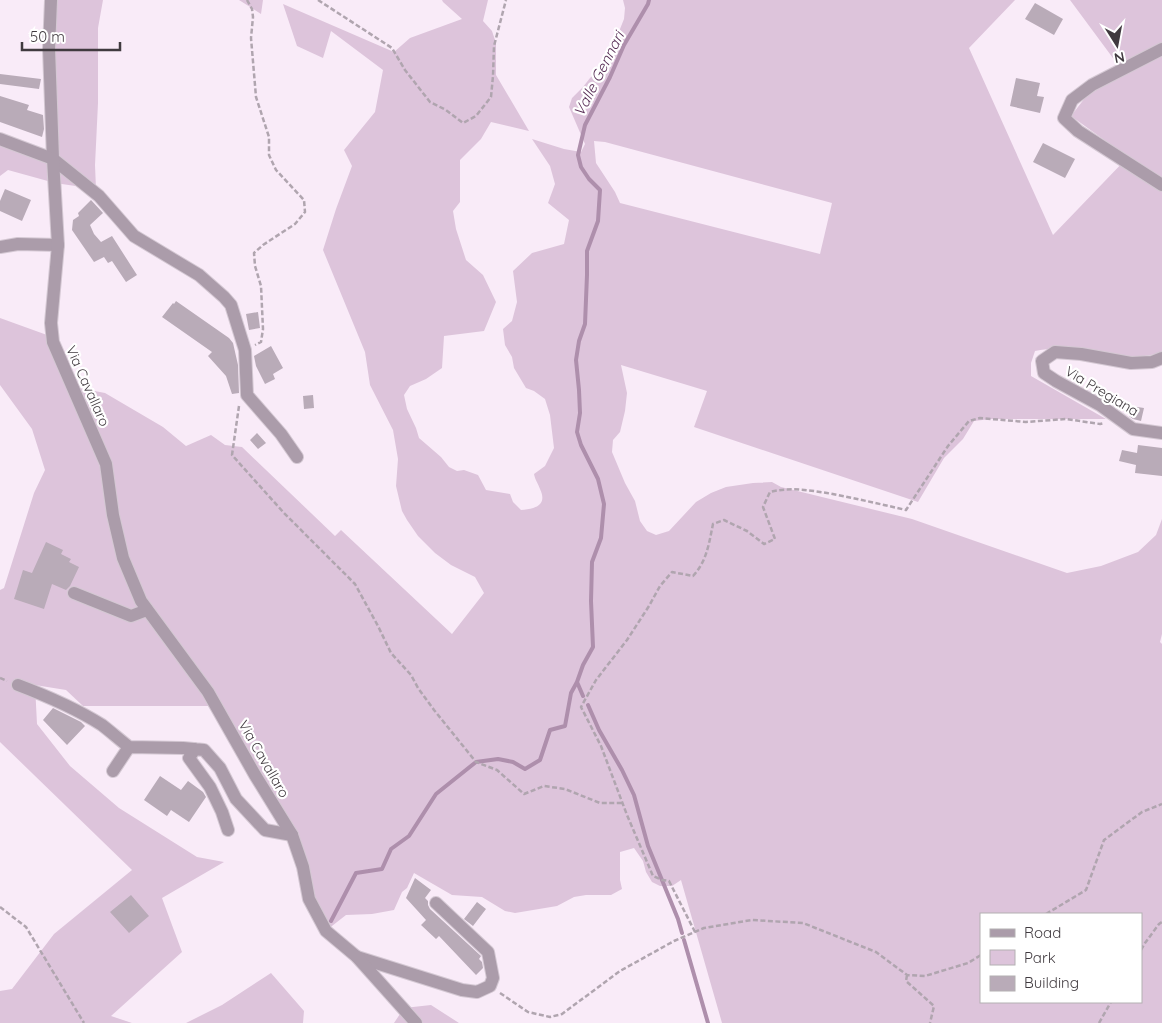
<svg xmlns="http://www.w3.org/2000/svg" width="1162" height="1023" viewBox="0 0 1162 1023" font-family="Quicksand,sans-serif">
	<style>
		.green { fill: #ddc4db; fill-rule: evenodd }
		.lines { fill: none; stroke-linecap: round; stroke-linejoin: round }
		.stream { stroke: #ae8fac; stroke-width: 4 }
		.building { fill: #b9abb8 }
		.minor-casing { stroke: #d4c8d3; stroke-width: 14 }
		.tertiary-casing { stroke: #d4c8d3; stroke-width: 14 }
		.path { stroke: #b0a5af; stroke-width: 2.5; stroke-dasharray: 5 2.5; stroke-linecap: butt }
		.minor { stroke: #ab9caa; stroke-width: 12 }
		.tertiary { stroke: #ab9caa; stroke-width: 12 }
		.labels { text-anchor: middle; stroke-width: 4.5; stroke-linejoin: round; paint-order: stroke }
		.street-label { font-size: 14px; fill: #403a3f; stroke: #fff }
		.water-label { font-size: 15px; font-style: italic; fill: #582e56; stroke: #fff }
	</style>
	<rect width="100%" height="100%" fill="#f9ebf8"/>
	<path class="green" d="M48,0H103L98,28V103L95,165L96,189L55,183L8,170L0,176V141L48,162Z
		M239,0H263L261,14Z
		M442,0H488L483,21L492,31L496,43V75L529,131L491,122L481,139L460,160V202L453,211L456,229L466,260L483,275L496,302L484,331L444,336L442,368L426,379L410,386L404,395L407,409L416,428L419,438L441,457L449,467L457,471L464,470L478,475L486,490L510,494L513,502L521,510C534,509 548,506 540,489C538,483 535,480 534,474L545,466L554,448L550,415L545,399L534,391L526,388L514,368L512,357L505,345L503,329L512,321L517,302L513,271L532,253L564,244L569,220L548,203L555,184L550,166L532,139L564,149L581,152L585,144L569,107L572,98L583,87L590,78L598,71L617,45L618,34L624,19L625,8L623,0H1015L969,48L1053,235L1128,157L1071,116L1088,94L1124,73L1070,0H1162V352C1129,364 1092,349 1058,348C1050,348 1042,350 1035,351L1031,363V376L1106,419H991L974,421L963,439L944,458L918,502L694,427L707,391L621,365L627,393L625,411L620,432L613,440L612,452L625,483L635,501L640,521L647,531L656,535L669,531L696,502L711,493L726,487L753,483L772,482L781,487L912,519L1067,573L1101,566L1138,552L1156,535L1162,519V634L1160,642L1162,644V1023H722L681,880L672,886H660L652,882L646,872L643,861L634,848L620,852V880L622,889L611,895H586L574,897L557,906L515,913L505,911L482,897L452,895L414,873L407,888L402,892L394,910L372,914L346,915L323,933L287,835L215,706H83L66,690L35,685L37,724L70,766L119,808L197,857L224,862L162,898L182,952L111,1016L132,1023H0V991L12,989L54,934L132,870L0,742V590L4,588L34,493L45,470L32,429L0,385V318L47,335L74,387L105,393L163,427L186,446L211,435L225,445L242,447L335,536L341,530L452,634L484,593L475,577L451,565L435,553L418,536L407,520L402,511L396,486L398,459L393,430L370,385L365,352L323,250L336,209L352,166L344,150L375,112L383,70L331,31L323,58L297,46L283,4L394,52L410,38L462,19L443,2ZM594,141L605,142L832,203L820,254L620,203L615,192L596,163ZM981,914H1141V1002H981Z
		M271,973L304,1011L303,1023H186L222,1005Z
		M431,1005L459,1023H394L404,1008Z"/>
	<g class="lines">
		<path class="stream" d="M577,682L583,696
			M588,705L599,730L622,770L634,795L648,846L678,919L682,933
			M331,921L356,873L382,869L391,849L409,836L436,794L476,762L498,759L513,762L525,769L540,760L550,730L565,726L571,693L577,682L583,665L593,647L591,601L592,562L601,538L604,504L598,479L581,445L577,432L580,413L579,390L576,360L579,341L585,324L587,275V251L598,221L600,190L589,179L581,167L578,155L585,125L610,77L624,45L648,4L649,0
			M684,940L708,1023"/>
	</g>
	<path class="building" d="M1035,3L1063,19L1054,35L1025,19Z
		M0,74L41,79L39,89L0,84Z
		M1016,78L1040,83L1037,96L1044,97L1040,113L1010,106Z
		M0,96L29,105L27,110L43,115L44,129L42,137L0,122Z
		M1043,143L1075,159L1065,178L1033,162Z
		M5,189L31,200L22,221L0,211V201Z
		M91,200L103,213L90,225L94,234L101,242L112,236L137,275L126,282L112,261L108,263L104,257L94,262L72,230L73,220L79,216L78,213Z
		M176,301L229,338L233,343L238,365L239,393L232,394L226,376L208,356L212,352L162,317L173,303L174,304Z
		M258,312L260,328L249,330L246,314Z
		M271,346L283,368L273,374L275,379L265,384L256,366L254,356Z
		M313,395L314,408L304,409L303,396Z
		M1131,406L1144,408L1141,421L1133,419L1129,416Z
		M257,433L266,443L258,449L250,440Z
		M1138,445L1162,448V476L1135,473L1136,465L1119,461L1122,450L1137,453Z
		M46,542L63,550L61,554L71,559L69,562L79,567L70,586L66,590L52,584L44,609L14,599L23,570L32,573Z
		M53,708L81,722L85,726L67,745L43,720Z
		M160,776L181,790L188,781L203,792L206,797L189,822L171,810L167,816L144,800Z
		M415,878L431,890L425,898L428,901V905L430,909L481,956L479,959L482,962L483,968L476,975L439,936L436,939L421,925L426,920L406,898Z
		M131,895L149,916L129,933L110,912Z
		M477,902L486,909L473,926L464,919Z"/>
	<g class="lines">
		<g class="minor-casing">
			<path id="minor" d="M51,0L49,49L53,159L99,196L134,236L199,275L224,297L231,305L245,350L247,395L281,434L297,457
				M1162,49L1092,85L1072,100L1064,118L1078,131L1162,185
				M0,247L18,244L58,245
				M1162,358L1152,362L1131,363L1081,354L1055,352L1042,361L1044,373L1056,381L1100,405L1133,429L1162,433
				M74,593L131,616L147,610
				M18,685C47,696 75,708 102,725C111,732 120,740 129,747
				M195,749L189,758L210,787L222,812L228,830
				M113,771L129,747L183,748L204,750L220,768L236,799L265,830L292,835
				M357,957L462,990L477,992L490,986L493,978L488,952L436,903"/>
		</g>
		<g class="tertiary-casing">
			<path id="tertiary" d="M0,139L53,159L58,245L51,323L53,342L106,464L113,515L123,558L141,601L208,692L255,775L292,835L303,867L309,899L326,931L357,957L416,1023"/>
		</g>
		<path class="path" d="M247,0L252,9L253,17L251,38L256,97L269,137V155L276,170L304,200L305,212L295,224L263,245L254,253L255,266L261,286L263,329L261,342L255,345
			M318,0L392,48L405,70L430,102L446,110L463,123L476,116L491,97L493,76L494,46L506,0
			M239,406L232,455L284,513L355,584L378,626L391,653L411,675L418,688L434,710L476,762L497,770L524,794L544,786L565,789L600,803H623
			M0,678L7,681
			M0,907L26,927L84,1023
			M1046,914L1086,890L1104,840L1142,812L1162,804
			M695,932L669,881L662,880L653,876L627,815L601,746L581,707L596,680L627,640L649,606L660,586L672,572L693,576C707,561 709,543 713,524L724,520L747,531L764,544L775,539L763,507L770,492C789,487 808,490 827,493C854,498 880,504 906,510L948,446L969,421L980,418L1026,422L1066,419L1100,424L1104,423
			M1141,950L1145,943L1159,924L1162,922
			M907,975L906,981L934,1006L930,1023
			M500,993L528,1012L550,1017L562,1014L620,971L674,941L704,928L752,920L803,923L876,952L907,975L925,976L968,963L981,955
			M1099,1023L1111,1002"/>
		<use href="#minor" class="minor"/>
		<use href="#tertiary" class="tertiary"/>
	</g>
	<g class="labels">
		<g class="street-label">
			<text transform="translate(88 386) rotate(66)" y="5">Via Cavallaro</text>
			<text transform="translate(1102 391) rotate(31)" y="5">Via Pregiana</text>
			<text transform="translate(264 759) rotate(60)" y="5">Via Cavallaro</text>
		</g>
		<g class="water-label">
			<text transform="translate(599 74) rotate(-63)" y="5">Valle Gennari</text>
		</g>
	</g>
	<rect x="980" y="913" width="162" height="90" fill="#ffffff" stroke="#b3b0b2"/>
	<rect x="990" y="929" width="25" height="8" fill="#ab9caa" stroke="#b3b0b2"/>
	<text x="1024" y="938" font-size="15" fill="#403a3f">Road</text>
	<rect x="990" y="950" width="25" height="15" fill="#ddc4db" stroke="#b3b0b2"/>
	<text x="1024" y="963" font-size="15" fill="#403a3f">Park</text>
	<rect x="990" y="976" width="25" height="15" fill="#b9abb8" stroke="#b3b0b2"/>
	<text x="1024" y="988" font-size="15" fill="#403a3f">Building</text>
	<g transform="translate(1117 45) rotate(169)" stroke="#ffffff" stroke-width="4" paint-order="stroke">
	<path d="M0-4L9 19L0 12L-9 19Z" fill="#403a3f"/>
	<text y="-8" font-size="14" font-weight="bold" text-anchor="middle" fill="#403a3f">N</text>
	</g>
	<path d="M22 42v8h98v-8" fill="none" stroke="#403a3f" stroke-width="2.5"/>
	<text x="30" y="42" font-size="15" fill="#403a3f" stroke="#ffffff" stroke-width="4" paint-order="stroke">50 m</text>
</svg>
